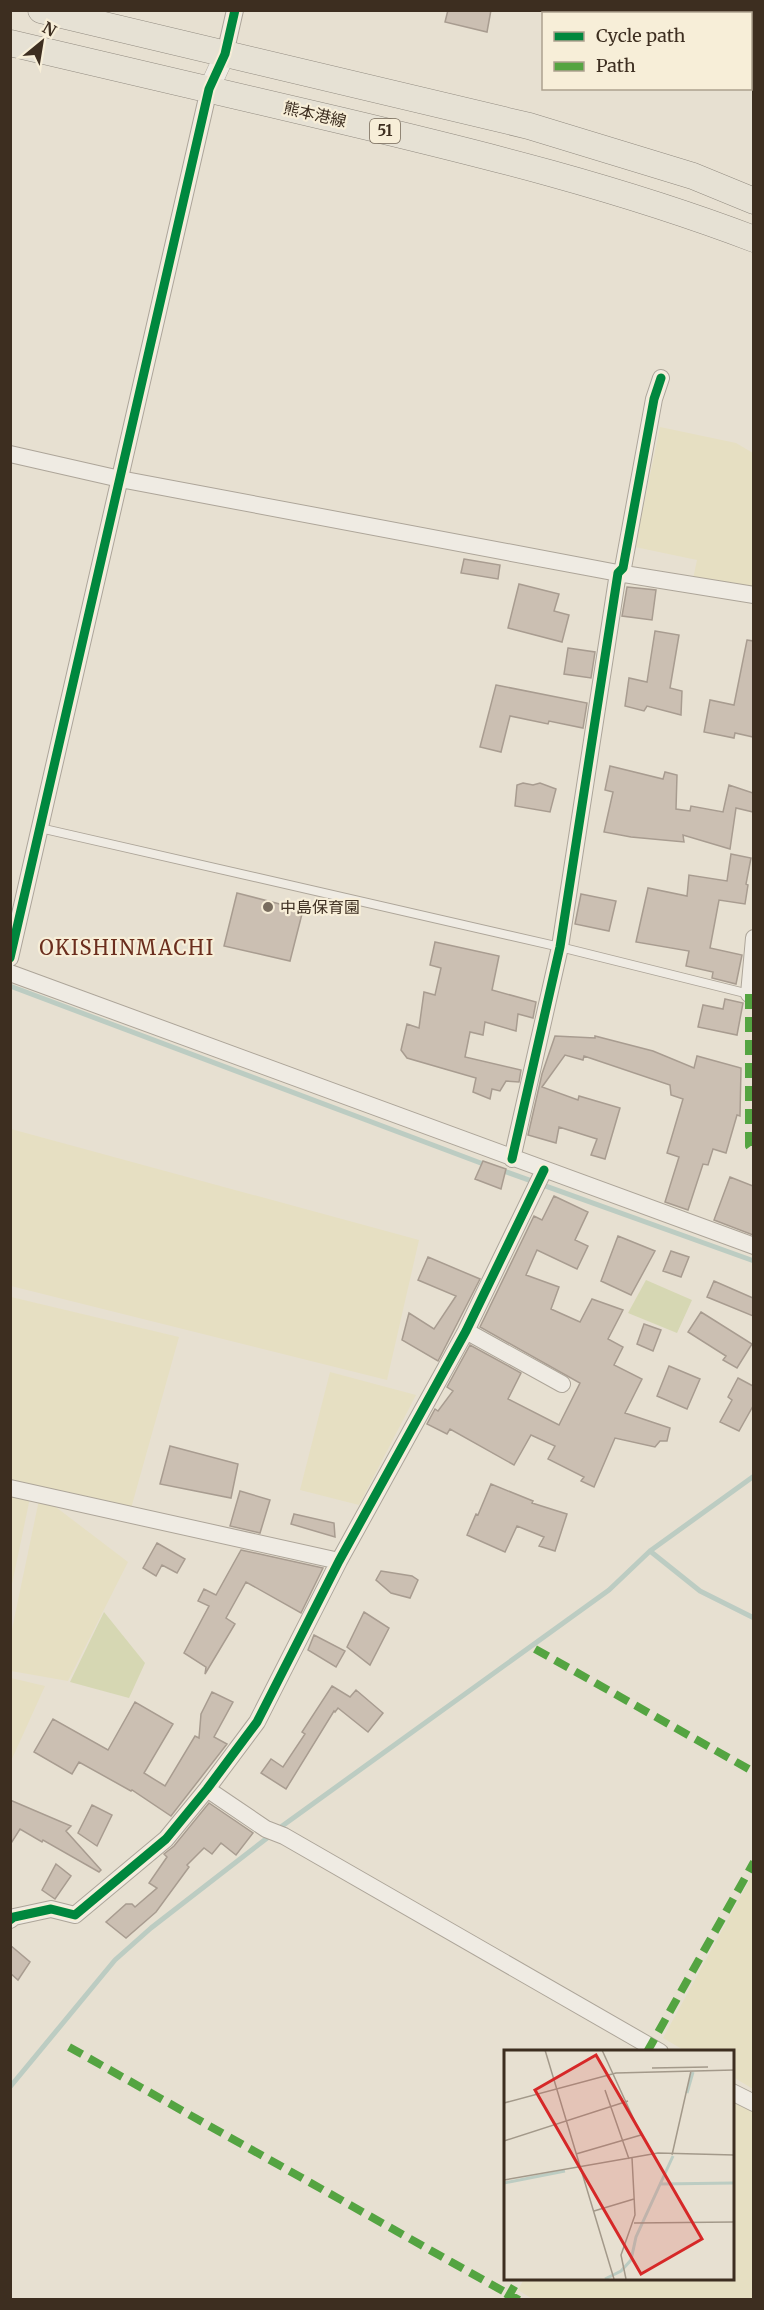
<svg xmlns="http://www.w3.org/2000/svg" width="764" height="2310" viewBox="0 0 764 2310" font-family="Merriweather,'Noto Sans JP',serif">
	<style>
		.farmland { fill: #e6dfc2 }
		.green { fill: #d6d7b3 }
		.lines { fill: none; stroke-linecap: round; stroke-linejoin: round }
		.stream { stroke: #bcccc2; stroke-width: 5 }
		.building { fill: #cbbfb2; stroke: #a89c90; stroke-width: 1.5 }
		.service-casing { stroke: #ada599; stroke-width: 10 }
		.minor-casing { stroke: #ada599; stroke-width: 18 }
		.tertiary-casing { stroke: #ada599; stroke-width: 21 }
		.primary-casing { stroke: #928b80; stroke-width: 27 }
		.service { stroke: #efebe3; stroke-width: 8 }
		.minor { stroke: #efebe3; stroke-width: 16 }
		.tertiary { stroke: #efebe3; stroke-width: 20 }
		.primary { stroke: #e6e1d4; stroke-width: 26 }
		.quiet { stroke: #54a441; stroke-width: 8; stroke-dasharray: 15 8; stroke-linecap: butt }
		.cycleway-casing { stroke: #f7eed8; stroke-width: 13 }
		.cycleway { stroke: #00873e; stroke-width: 9 }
		.poi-dot { fill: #786c5e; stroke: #f7eed8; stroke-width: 2 }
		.labels { text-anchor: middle; stroke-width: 4.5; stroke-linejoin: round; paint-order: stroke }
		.shield { fill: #f7eed8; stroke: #756857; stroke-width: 1.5 }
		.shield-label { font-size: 15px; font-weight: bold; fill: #3d2e20 }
		.street-label { font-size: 16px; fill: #3d2e20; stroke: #f7eed8 }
		.poi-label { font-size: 16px; fill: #3d2e20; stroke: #f7eed8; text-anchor: start }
		.quarter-label { font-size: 20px; letter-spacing: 1.5px; fill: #6b2e1e; stroke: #f7eed8 }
		.inset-river { fill: none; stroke: #bcccc2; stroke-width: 3 }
		.inset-road { fill: none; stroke: #a3998a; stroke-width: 1.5 }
		.view { fill: #d62828; fill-opacity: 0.15; stroke: #d62828; stroke-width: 3 }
		.inset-edge { fill: none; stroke: #3d2e20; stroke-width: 3 }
	</style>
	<rect width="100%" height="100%" fill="#e7e0d1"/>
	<path class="farmland" d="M660,427L736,443L753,453V592L693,579L697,560L635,547Z
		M11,1129L419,1240L387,1380L11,1286Z
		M11,1297L179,1337L130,1512L11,1482Z
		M330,1372L416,1395L359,1505L300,1490Z
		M11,1488L31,1493L11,1589Z
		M40,1495L128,1562L68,1681L11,1671V1634Z
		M11,1678L45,1686L11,1761L10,1678Z
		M753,1874V2089L733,2077L732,2052H687L663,2038Z
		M733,2098L753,2110V2299L534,2300L518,2290L524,2279L732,2278Z"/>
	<path class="green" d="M646,1280L692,1300L677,1333L628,1313Z
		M104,1612L145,1663L129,1698L70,1682Z"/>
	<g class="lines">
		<path class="stream" d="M10,986L486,1165
			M501,1170L754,1261
			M650,1551L700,1591L754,1618
			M278,1829L609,1590L650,1551L754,1476
			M10,2087L115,1960L151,1928L271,1835"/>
	</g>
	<path class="building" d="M448,10H491L487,32L445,22Z
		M464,559L500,565L498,579L461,573Z
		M519,584L559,594L554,611L569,615L562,642L508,628Z
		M627,587L656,590L652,620L622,616Z
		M655,631L679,635L670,688L682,691L681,715L647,706L644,711L625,706L629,678L647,682Z
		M747,640L753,641V737L735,733L734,738L704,732L710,700L734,705Z
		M568,648L595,652L591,678L564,674Z
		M496,685L587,703L583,728L549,721L548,724L510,716L501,752L480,747Z
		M610,766L663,779L665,772L677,775L676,809L690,811L691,806L723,812L729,785L753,793V812L736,808L730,849L683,835L684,842L631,837L604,832L613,792L605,790Z
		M523,783L533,785L540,783L556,789L550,812L515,806L517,785Z
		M731,854L751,858L746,884L748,885L745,904L719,900L710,948L742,955L736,984L712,978L713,972L686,966L689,951L636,942L648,888L687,896L689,875L727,881Z
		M237,893L303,910L290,961L224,946Z
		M581,894L616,901L609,931L575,924Z
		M435,942L499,956L492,990L536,1002L533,1018L518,1014L516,1031L485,1022L483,1035L470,1032L465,1057L521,1070L519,1082L506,1081L500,1091L492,1089L490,1099L473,1092L476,1078L407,1058L401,1050L407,1024L419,1028L424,992L435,995L441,968L430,965Z
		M725,999L743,1003L737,1035L698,1027L703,1005L723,1009Z
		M555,1036L595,1038V1036L653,1051L694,1068L697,1056L741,1068L740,1116L737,1115L726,1153L713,1149L708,1165L703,1164L688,1210L665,1202L679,1157L667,1153L683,1099L671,1095L670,1085L584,1056L583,1060L565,1055L542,1087L578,1100L579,1096L620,1108L605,1159L591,1155L597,1139L559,1127L556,1143L528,1135L542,1074Z
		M483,1161L506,1169L501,1189L475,1179Z
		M730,1177L753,1186V1235L714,1220Z
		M554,1196L588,1212L575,1240L588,1246L577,1269L537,1250L526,1275L559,1287L551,1309L580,1322L592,1299L623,1310L608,1339L623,1347L614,1365L642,1379L625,1413L670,1428L667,1441H660L655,1447L615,1438L594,1487L581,1481L584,1477L548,1459L555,1446L531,1435L514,1465L450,1429L447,1434L427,1424L435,1409L438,1411L453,1391L447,1387L470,1345L521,1373L508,1399L559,1425L580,1383L480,1327L534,1216L542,1220Z
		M618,1236L655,1251L631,1295L601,1281Z
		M671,1251L689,1257L681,1277L663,1271Z
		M428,1257L480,1279L438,1361L402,1340L409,1313L434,1329L456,1296L418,1280Z
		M714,1281L753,1298V1316L707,1297Z
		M701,1312L752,1344L737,1368L723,1360L726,1356L688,1332Z
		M644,1324L661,1330L653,1351L637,1344Z
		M669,1366L700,1379L687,1409L657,1396Z
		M738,1378L753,1386V1406L739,1431L720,1422L732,1400L728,1397Z
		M170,1446L238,1464L231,1498L160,1484Z
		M491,1484L533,1501L532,1503L567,1514L555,1551L539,1546L544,1537L517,1526L505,1552L467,1535L476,1514L478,1515Z
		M240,1491L270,1500L260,1533L230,1526Z
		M294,1514L334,1523L335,1537L291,1524Z
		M157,1543L185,1559L177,1573L162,1565L156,1576L143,1568Z
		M241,1550L323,1568L301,1613L246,1582L226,1618L235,1624L205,1674L206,1667L184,1653L209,1606L198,1601L204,1589L216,1595Z
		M381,1571L412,1576L418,1580L410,1598L391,1593L376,1580Z
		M364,1612L389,1628L370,1665L347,1647Z
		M314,1635L345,1651L336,1667L308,1650Z
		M332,1686L350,1697L356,1690L383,1713L368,1732L338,1708L335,1712L334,1711L286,1789L261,1773L271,1759L283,1767L305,1734L302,1732Z
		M212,1692L233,1702L214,1737L227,1744L171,1816L132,1790L131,1791L79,1762L72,1774L34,1752L53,1719L108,1750L135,1702L173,1724L144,1773L165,1786L195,1736L199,1738L201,1714Z
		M10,1800L71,1826L66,1831L101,1870L99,1872L43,1840L42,1842L20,1829L10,1845Z
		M209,1803L253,1833L236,1855L221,1843L212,1854L204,1848L187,1865L189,1867L156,1912L126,1938L106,1922L126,1904H132L135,1907L157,1888L149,1883L167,1857L164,1854L174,1846Z
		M92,1805L112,1815L97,1846L78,1833Z
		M56,1864L71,1876L55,1899L42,1890Z
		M10,1945L30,1962L18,1980L10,1973Z"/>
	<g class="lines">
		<g class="service-casing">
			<path id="service" d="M40,828L560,947L749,994"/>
		</g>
		<g class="minor-casing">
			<path id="minor" d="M225,54L235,10
				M10,454L120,479L618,573L754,595
				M10,958L209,89
				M10,973L754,1246
				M749,994L754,938
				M512,1159L560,947L618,573L623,568L654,399L661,378
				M466,1331L562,1384
				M10,1488L339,1561
				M207,1789L266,1829L284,1836L660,2052
				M10,1920L14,1917L51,1909L75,1915L166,1839L207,1789L257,1722L339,1561L466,1331L544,1170
				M732,2092L754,2103"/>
		</g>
		<g class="tertiary-casing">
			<path id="tertiary" d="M209,89L225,54"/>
		</g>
		<g class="primary-casing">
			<path id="primary" d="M41,10L529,126L693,176L754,201
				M10,43C121,69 232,95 343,121C482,154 620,188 754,239"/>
		</g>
		<use href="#service" class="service"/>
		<use href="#minor" class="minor"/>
		<use href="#tertiary" class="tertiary"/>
		<use href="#primary" class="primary"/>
		<path class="quiet" d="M749,994V1146L754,1153
			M535,1649L754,1772
			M69,2047L519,2300
			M647,2052L754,1862
			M507,2299L519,2278"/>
		<g class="cycleway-casing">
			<path id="cycleway" d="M10,958L209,89L225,54L235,10
				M512,1159L560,947L618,573L623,568L654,399L661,378
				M10,1920L14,1917L51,1909L75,1915L166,1839L207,1789L257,1722L339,1561L466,1331L544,1170"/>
		</g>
		<use href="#cycleway" class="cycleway"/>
	</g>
	<circle class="poi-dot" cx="268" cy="907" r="6"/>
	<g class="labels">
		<rect class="shield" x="370" y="119" width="30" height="24" rx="4.5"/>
		<g class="shield-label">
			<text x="385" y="136">51</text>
		</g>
		<g class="street-label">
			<text transform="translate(315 114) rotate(13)" y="6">熊本港線</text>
		</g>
		<g class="poi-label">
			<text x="280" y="913">中島保育園</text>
		</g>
		<g class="quarter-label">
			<text x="127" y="955">OKISHINMACHI</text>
		</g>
	</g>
	<g transform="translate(504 2050)">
		<rect width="230" height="230" fill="#e7e0d1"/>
		<path class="inset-river" d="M183,43L189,22M0,133L61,121M155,134L230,133M101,229L117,221L127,210L132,187L169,106"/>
		<path class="inset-road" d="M41,0L110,229M148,18L204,17M101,40L125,109M0,53L112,23L230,20M0,91L124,51M72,104L137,85L98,0M168,105L187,21M0,130L154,103L230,105M90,161L130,149M130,173L230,172M122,229L117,205L131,165L128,108"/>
		<path class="view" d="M92,5L198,189L137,224L31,40Z"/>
		<rect width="230" height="230" class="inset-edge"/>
	</g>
	<rect width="764" height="2310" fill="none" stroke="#3d2e20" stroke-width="24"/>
	<rect x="542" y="12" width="210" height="78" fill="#f7eed8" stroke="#ada18e" stroke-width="1.5"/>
	<rect x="554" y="32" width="30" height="9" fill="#00873e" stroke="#ada18e" stroke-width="1.5"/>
	<text x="596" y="42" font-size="18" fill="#3d2e20">Cycle path</text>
	<rect x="554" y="62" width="30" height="9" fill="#54a441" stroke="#ada18e" stroke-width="1.5"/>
	<text x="596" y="72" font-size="18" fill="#3d2e20">Path</text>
	<g transform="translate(42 42) rotate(30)" stroke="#f7eed8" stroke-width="4.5" paint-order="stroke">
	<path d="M0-4.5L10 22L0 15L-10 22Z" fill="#3d2e20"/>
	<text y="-9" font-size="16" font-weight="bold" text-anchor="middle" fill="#3d2e20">N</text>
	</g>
</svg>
